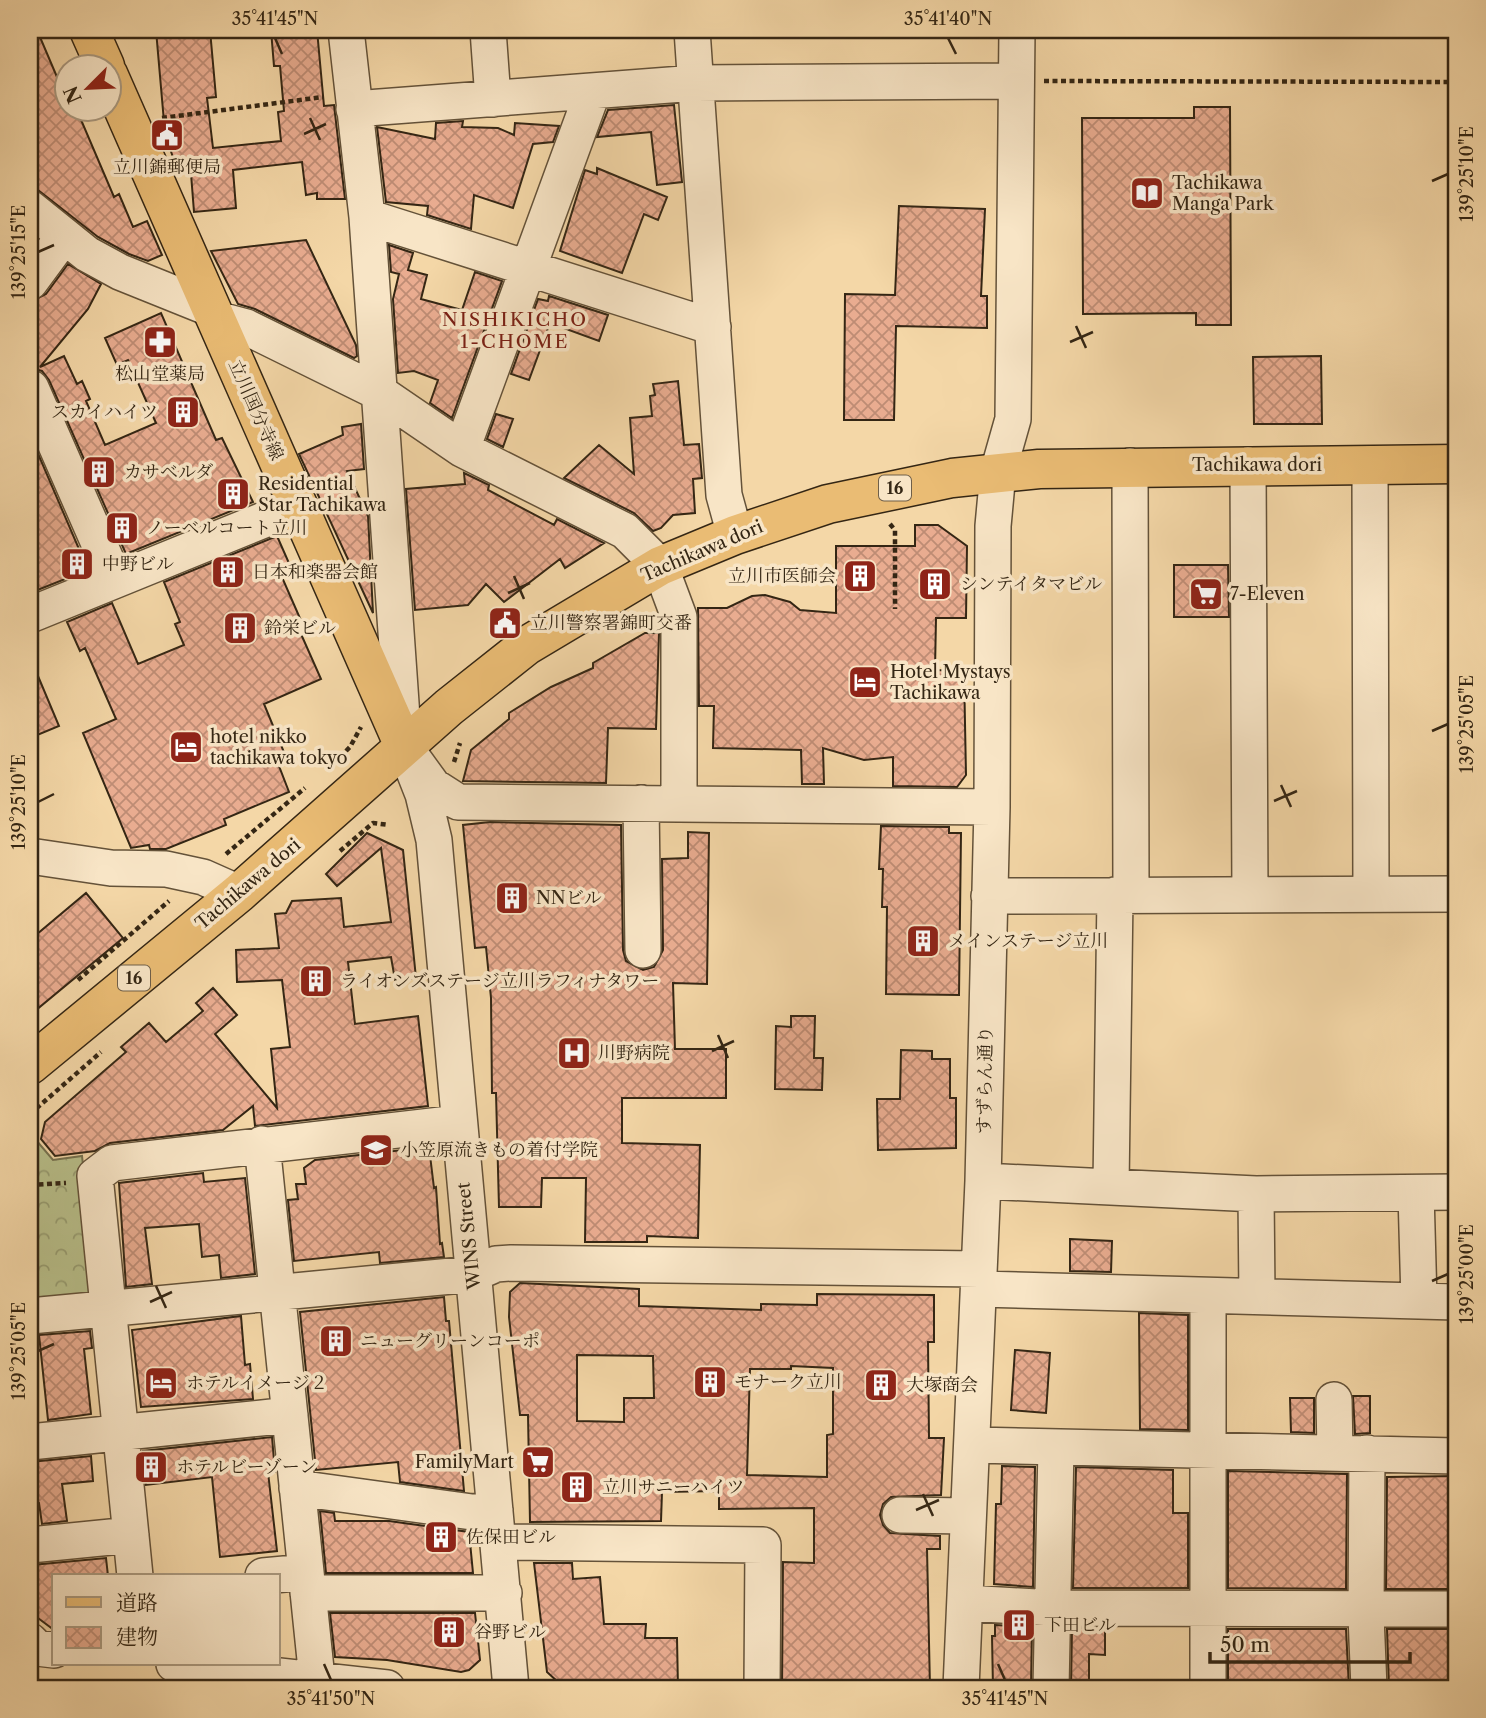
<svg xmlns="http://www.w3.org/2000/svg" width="1486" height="1718" viewBox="0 0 1486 1718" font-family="'Libre Caslon Text','Noto Serif JP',serif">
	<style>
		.forest { fill: url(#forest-crowns); stroke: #76724f; stroke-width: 2 }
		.building { fill: url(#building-cross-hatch); stroke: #342614; stroke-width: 2; fill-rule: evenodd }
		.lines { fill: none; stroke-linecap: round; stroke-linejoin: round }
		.minor-casing { stroke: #645239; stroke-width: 38 }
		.major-casing { stroke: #342614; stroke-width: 41 }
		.path { stroke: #342614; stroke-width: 4.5; stroke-dasharray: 5 3.5; stroke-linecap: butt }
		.minor { stroke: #f8e5c6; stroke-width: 35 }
		.major { stroke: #eabc74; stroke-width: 38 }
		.ticks { fill: none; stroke: #342614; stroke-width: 2.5 }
		.labels { text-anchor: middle; stroke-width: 7; stroke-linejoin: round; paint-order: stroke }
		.shield { fill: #f8e5c6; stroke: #6f5f49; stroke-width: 2 }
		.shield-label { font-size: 16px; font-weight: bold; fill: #342614 }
		.poi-label { font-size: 18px; fill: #342614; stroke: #f8e5c6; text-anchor: start }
		.street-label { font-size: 18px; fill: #342614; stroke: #f8e5c6 }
		.neighbourhood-label { font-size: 19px; letter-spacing: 2px; fill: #7a1f14; stroke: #f8e5c6 }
		.neatline { fill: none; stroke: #342614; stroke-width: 2.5 }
		.ticks-label { font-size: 18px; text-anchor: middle; fill: #342614 }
	</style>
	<defs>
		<pattern id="forest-crowns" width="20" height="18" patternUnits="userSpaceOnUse" patternTransform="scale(1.75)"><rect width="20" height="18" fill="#b8bf8a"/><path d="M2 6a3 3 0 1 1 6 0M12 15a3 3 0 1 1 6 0" fill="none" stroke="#969b70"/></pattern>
		<pattern id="building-cross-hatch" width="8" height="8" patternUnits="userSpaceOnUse" patternTransform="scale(1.75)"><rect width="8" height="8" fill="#e9ac90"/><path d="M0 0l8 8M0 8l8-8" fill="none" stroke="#be8c74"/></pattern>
	</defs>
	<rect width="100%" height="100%" fill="#f4d7a7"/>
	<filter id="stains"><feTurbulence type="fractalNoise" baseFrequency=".00286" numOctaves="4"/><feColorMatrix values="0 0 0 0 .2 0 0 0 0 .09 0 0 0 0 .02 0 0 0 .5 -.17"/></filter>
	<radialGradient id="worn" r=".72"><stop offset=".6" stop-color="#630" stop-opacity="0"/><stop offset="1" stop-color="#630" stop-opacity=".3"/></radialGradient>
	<path class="forest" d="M30,1133L53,1160L82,1156L97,1294L30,1306Z"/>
	<path class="building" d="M30,30H37L57,77L62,76L66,87V108H76L114,197L119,194L133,227L147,221L162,255L148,261L129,254L98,237L38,190L30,171Z
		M156,30H210L216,97L207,98L213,148L281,141L278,112L284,111L280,66H274L271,30H317L324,106L334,105L345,199H317V193L306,195L302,162L233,170L236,208L194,212L190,161L175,163L161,123L164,122Z
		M674,105L682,182L657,185L651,132L597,137L608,110Z
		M1194,107H1230L1231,325H1196V313L1083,314L1082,118H1194Z
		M463,121L462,127L498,128L514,135L515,123L559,126L553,142L533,144L513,208L474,195L471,229L427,215L428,206L386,202L377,127L435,139L436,123Z
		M597,168L667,197L658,220L644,214L622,273L560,251L585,170L597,174Z
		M899,206L985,209L981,296H987V328L896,326L894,420H844L845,294L895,295Z
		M306,240L356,345L357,356L354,358L255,309L238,304L211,251Z
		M389,245L413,253L408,270L427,275L421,299L462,310L475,272L502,281L452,418L430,403L438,380L414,371L398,373L393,299L399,274L391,272Z
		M68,264L101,284L88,309L40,367L64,356L77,384L82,381L90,399L86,401L105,445L156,423L128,360L117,365L105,338L161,313L216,440L222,438L253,502L126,554L49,380L42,371L30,368V302L46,294Z
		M549,296L608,315L599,341L550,323L529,380L511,374L538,299L548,301Z
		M1321,356L1322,424H1254L1253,357Z
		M678,381L684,445L699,444L702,478L693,479L695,513L673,515L661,528L653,531L634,513L564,478L599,445L634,474L630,418L652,416L650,396L655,395L653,384Z
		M496,414L513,419L503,447L487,439Z
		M361,424L364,469L347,471L368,516L373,613L299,454L343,435L342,427Z
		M30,435L88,570L30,593Z
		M464,473L489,485L488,490L554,525L557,519L604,543L565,568L560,559L504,602L486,584L468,605L415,610L406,489L465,484Z
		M915,525H938L967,546L966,618H936L935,670L964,671L966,775L957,787L893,786V757L864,760L823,748L824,784H802L801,750L713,748L714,706H699L698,608H727L752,596L765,595L790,602L800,610L836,613V546H915Z
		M277,536L292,570L281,575L306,632L301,634L321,679L264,704L288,762L279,766L289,792L224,819L226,825L166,849H150L149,845L131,848L83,733L116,719L85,648L80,651L67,622L112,603L138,664L184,645L175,624L180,622L164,582Z
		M1174,565H1228L1229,617H1174Z
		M645,633H659L656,729L608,728L606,783L463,781L471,750L509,719V713L551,687L593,668V663Z
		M30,657L59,726L30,738Z
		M490,822L621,825L623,950L626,961L643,970L654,967L663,950L662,859L688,858V832L709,833L707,984L673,983L675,1049H726V1098H622V1143L700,1145L698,1238L647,1236V1242H585L586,1178H542L541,1207H499L496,1093H492L491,998L486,947L475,948L463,825Z
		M881,826L949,827V833H961L959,995L886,994L887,907H882L883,869H879Z
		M367,833L403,850L416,978L395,980L391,957L348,962L355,1024L418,1016L428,1106L255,1126L253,1106L223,1130L110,1143L95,1151L55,1156L41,1139L45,1122L126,1052L121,1047L149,1023L166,1042L203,1011L196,1003L213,988L237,1015L215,1034L277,1108L271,1049L290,1047L282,980L237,982L236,950L279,948L275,914L286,913L292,901L341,898L344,927L391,922L381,848L337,886L326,874Z
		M86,893L123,938L30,1015V940Z
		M791,1016H815L814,1058H823L822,1090L775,1089L776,1026L791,1027Z
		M901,1050L932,1051V1059H950V1098H956V1148L878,1150L877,1099H900Z
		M429,1147L434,1188L436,1187L440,1244L442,1243L444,1257L380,1263L379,1252L294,1261L288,1200L298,1199L296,1184H306L304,1168L315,1160Z
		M203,1173L204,1182L245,1178L255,1274L221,1278L219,1255L202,1257L199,1224L145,1228L152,1284L126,1287L119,1183Z
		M1070,1239L1112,1241L1111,1272L1070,1271Z
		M520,1283L639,1289V1306L761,1310V1304L817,1305V1294L934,1295V1342H928L929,1438H944L941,1495L891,1497L883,1504L880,1515L883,1525L890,1533L940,1536V1549H927L930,1688H782L783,1562L814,1563V1508L719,1509V1491L662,1492L661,1521L530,1522L528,1415H520L509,1317L510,1292ZM577,1355L653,1356L654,1398H624V1422L577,1421ZM791,1366L833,1368V1434L827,1435V1477L747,1475L750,1369H791Z
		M444,1297L446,1321H449L464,1491L400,1482L398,1462L316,1470L300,1312Z
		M1139,1313L1188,1315V1430L1140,1429Z
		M241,1316L245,1365L250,1364L253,1399L141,1407L132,1330Z
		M90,1331L92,1348L84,1349L91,1414L48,1420L39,1335Z
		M1015,1350L1050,1353L1046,1413L1011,1410Z
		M1353,1396H1370V1433L1355,1434Z
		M1290,1398H1314V1433L1291,1432Z
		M272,1437L275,1472H268L277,1551L220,1557L212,1477L146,1485L143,1451Z
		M91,1456L93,1481L62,1484L67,1521L42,1524L39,1503L30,1504V1462Z
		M1002,1466L1035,1467L1033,1587L994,1584L996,1504H1001Z
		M1076,1467L1173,1470V1513H1188V1588H1073Z
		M1228,1471L1347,1474L1346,1589L1228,1588Z
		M1456,1476V1589H1386L1387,1477Z
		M320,1511L334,1513L335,1521H389L469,1532L473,1573H326Z
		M106,1558L108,1576H54V1630L30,1612L32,1565Z
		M534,1563H572L573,1579L600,1577L604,1624H646L645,1638H677L678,1688L603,1685V1688L558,1682L547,1672Z
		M330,1613H475L480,1660L469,1670L461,1672L387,1660L335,1657Z
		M995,1625L1032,1627L1031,1688H993L992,1636H995Z
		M1072,1628H1105V1655L1089,1654V1688H1071Z
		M1228,1629H1346L1349,1688H1228Z
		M1387,1629H1456V1688H1389Z"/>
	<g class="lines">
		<g class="minor-casing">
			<path id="minor" d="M346,30L367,217L404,746L433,786L458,802L992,807
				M488,30L493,99
				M692,30L724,495L735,535
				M354,109L696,83L1016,81
				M30,208L87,254L120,272L212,309
				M367,217L713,327
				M30,282L64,236
				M216,319L246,327L380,393L462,449L625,531L660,566L679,617V803
				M31,388L115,580
				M462,449L593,91
				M1370,464L1371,894
				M1248,465L1250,895
				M1130,466L1131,895
				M30,615L298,506
				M412,766L423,794L434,840L511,1688
				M641,803L643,950
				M30,856L111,868L166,869L203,877L239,893
				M989,896L1456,894
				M262,1144L317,1679
				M983,1181L1256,1194L1456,1192
				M1111,1186L1115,895
				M1416,1193L1419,1301
				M1256,1194L1257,1296
				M979,1289L1456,1302
				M1208,1296V1688
				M30,1316L473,1274L496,1264L511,1263L979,1269
				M1334,1400L1335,1452
				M30,1442L290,1415
				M972,1445L1456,1456
				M1367,1453L1366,1616L1369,1688
				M297,1488L472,1512L495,1510
				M900,1515L968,1516
				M499,1542L763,1545L762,1688
				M30,1545L131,1535
				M135,1576L95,1176L112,1163L458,1123
				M263,1576L306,1572
				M308,1593H504
				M965,1603L1054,1608L1456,1609
				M30,1641L37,1648L54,1650
				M174,1664L387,1688
				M961,1688L983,1181L992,807L993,526L998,472L1013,419L1017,30
				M1051,1688L1056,1447"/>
		</g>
		<g class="major-casing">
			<path id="major" d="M89,30L105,66
				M108,74L404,746
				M30,1065L239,893L449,707L526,646L660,566L735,535L828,504L952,478L1039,469L1456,464"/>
		</g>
		<path class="path" d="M1044,81L1456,82
			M162,118L323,97
			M890,524L895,530V609
			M340,757L350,747L361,727
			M454,762L460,743
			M340,851L373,823L389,825
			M226,854L305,788
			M78,980L169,901
			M30,1114L101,1052
			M30,1185L66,1183"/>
		<use href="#minor" class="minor"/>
		<use href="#major" class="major"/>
	</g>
	<path class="ticks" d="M275,38L282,54M948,38L956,54M310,118L320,140M304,134L326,124M1432,181L1448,174M38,252L54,245M1076,326L1086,348M1070,342L1093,332M514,576L524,599M508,593L530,583M1432,731L1448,724M1281,785L1291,807M1274,801L1297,791M38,802L54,794M718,1035L728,1058M712,1051L734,1041M1432,1281L1448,1274M156,1286L166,1308M150,1302L172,1292M38,1351L54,1344M923,1494L933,1516M916,1510L939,1500M324,1664L331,1680M998,1664L1005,1680"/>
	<defs>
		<g id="civic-square" transform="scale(1.75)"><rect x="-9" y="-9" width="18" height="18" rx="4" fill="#8f2418" stroke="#f8e5c6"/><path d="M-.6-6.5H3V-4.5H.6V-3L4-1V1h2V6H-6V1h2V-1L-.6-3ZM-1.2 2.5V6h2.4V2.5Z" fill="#fff"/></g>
		<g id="library-square" transform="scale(1.75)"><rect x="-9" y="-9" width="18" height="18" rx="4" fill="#8f2418" stroke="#f8e5c6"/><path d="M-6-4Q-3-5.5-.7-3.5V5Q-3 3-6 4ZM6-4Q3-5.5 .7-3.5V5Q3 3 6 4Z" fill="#fff"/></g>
		<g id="pharmacy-square" transform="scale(1.75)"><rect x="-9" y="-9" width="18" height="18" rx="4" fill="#8f2418" stroke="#f8e5c6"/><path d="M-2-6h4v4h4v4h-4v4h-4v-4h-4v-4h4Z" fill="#fff"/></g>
		<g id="building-square" transform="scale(1.75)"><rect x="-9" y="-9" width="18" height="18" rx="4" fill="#8f2418" stroke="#f8e5c6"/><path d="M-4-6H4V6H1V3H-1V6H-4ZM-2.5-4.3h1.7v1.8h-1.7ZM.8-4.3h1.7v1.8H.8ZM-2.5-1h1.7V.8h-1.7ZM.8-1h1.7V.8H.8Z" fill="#fff"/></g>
		<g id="supermarket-square" transform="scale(1.75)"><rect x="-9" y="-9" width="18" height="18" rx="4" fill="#8f2418" stroke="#f8e5c6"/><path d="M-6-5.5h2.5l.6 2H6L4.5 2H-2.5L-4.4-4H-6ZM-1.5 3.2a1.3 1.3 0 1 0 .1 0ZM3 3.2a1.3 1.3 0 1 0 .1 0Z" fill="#fff"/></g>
		<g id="hotel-square" transform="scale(1.75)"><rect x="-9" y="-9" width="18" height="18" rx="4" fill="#8f2418" stroke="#f8e5c6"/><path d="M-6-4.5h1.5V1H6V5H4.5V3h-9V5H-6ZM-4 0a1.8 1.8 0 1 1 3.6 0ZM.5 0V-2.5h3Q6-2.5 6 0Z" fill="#fff"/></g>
		<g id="hospital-square" transform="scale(1.75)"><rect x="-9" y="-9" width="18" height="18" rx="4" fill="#8f2418" stroke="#f8e5c6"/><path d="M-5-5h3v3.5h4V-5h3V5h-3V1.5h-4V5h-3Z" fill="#fff"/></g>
		<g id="school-square" transform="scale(1.75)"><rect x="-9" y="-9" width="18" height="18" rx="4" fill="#8f2418" stroke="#f8e5c6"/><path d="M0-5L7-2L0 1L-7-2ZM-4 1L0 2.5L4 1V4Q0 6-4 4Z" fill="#fff"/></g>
	</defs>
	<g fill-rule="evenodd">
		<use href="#civic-square" x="167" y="135"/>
		<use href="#library-square" x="1147" y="193"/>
		<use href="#pharmacy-square" x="160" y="342"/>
		<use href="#building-square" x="183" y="412"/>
		<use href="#building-square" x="99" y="472"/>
		<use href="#building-square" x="233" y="494"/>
		<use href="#building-square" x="122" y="528"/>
		<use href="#building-square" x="77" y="564"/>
		<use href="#building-square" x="228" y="572"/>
		<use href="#building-square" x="860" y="576"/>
		<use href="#building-square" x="935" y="584"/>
		<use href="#supermarket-square" x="1206" y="594"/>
		<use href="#civic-square" x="505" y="623"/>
		<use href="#building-square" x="240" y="628"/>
		<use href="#hotel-square" x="865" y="682"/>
		<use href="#hotel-square" x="186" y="747"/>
		<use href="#building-square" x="512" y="898"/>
		<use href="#building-square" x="923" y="941"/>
		<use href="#building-square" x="316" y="981"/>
		<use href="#hospital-square" x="574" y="1053"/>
		<use href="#school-square" x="376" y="1150"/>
		<use href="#building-square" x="336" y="1341"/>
		<use href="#building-square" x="710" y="1382"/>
		<use href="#hotel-square" x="161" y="1383"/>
		<use href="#building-square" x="881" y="1385"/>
		<use href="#supermarket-square" x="538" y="1462"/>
		<use href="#building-square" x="151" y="1467"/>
		<use href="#building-square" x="577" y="1487"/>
		<use href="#building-square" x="441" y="1537"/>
		<use href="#building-square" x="1019" y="1625"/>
		<use href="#building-square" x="449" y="1632"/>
	</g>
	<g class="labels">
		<g class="shield">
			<rect x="879" y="475.5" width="32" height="25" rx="5"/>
			<rect x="118" y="965.5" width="32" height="25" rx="5"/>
		</g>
		<g class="shield-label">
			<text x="895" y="494">16</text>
			<text x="134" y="984">16</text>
		</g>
		<g class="poi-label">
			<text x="167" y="173" text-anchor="middle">立川錦郵便局</text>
			<text x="1172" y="189">Tachikawa<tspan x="1172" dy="21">Manga Park</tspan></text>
			<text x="160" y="380" text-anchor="middle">松山堂薬局</text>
			<text x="158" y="418" text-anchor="end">スカイハイツ</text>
			<text x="124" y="478">カサベルダ</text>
			<text x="258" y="490">Residential<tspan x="258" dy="21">Star Tachikawa</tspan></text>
			<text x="146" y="534">ノーベルコート立川</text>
			<text x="102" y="570">中野ビル</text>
			<text x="252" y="578">日本和楽器会館</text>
			<text x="836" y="582" text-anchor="end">立川市医師会</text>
			<text x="960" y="590">シンテイタマビル</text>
			<text x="1230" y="600">7-Eleven</text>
			<text x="530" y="629">立川警察署錦町交番</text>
			<text x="264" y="634">鈴栄ビル</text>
			<text x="890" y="678">Hotel Mystays<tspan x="890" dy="21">Tachikawa</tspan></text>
			<text x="210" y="743">hotel nikko<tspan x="210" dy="21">tachikawa tokyo</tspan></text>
			<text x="536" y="904">NNビル</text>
			<text x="948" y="947">メインステージ立川</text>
			<text x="340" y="987">ライオンズステージ立川ラフィナタワー</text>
			<text x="598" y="1059">川野病院</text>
			<text x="400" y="1156">小笠原流きもの着付学院</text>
			<text x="360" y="1347">ニューグリーンコーポ</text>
			<text x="734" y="1388">モナーク立川</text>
			<text x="186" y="1389">ホテルイメージ２</text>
			<text x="906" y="1391">大塚商会</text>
			<text x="514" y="1468" text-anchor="end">FamilyMart</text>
			<text x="176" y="1473">ホテルビーゾーン</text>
			<text x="602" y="1493">立川サニーハイツ</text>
			<text x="466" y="1543">佐保田ビル</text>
			<text x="1044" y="1631">下田ビル</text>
			<text x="474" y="1638">谷野ビル</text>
		</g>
		<g class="street-label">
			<text transform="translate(256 410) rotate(66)" y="6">立川国分寺線</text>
			<text x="1257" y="471">Tachikawa dori</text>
			<text transform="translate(702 551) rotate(-23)" y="6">Tachikawa dori</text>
			<text transform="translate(248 884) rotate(-40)" y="6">Tachikawa dori</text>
			<text transform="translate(985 1080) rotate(-89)" y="6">すずらん通り</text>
			<text transform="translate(469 1236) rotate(-96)" y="6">WINS Street</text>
		</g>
		<g class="neighbourhood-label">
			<text x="515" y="326">NISHIKICHO<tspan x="515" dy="22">1-CHOME</tspan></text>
		</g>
	</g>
	<rect width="1486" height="1718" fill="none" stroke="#f4d7a7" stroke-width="77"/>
	<rect x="52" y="1574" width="228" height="91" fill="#f8e5c6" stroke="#aa997f" stroke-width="2"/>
	<rect x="66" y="1597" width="35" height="10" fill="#eabc74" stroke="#aa997f" stroke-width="2"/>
	<text x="116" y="1610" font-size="21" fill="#342614">道路</text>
	<rect x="66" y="1627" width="35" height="21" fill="url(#building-cross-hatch)" stroke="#aa997f" stroke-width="2"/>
	<text x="116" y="1644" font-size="21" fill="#342614">建物</text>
	<g transform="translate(88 88) rotate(246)"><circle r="33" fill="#f8e5c6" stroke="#aa997f" stroke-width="2"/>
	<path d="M0-5L12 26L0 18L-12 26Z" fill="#8f2418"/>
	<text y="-10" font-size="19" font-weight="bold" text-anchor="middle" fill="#342614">N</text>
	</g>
	<path d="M1210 1652v10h200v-10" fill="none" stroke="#342614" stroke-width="3.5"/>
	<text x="1220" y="1652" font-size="21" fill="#342614" stroke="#f8e5c6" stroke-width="5" paint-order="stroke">50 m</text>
	<rect x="38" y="38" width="1410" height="1642" class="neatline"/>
	<g class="ticks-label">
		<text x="275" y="25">35°41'45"N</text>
		<text x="948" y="25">35°41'40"N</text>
		<text transform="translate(1467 174) rotate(-90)" y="6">139°25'10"E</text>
		<text transform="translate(19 252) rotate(-90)" y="6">139°25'15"E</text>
		<text transform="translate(1467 724) rotate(-90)" y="6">139°25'05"E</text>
		<text transform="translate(19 802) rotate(-90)" y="6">139°25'10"E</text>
		<text transform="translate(1467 1274) rotate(-90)" y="6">139°25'00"E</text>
		<text transform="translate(19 1351) rotate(-90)" y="6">139°25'05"E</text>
		<text x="331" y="1705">35°41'50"N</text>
		<text x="1005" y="1705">35°41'45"N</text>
	</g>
	<rect width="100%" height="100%" filter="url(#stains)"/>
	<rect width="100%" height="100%" fill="url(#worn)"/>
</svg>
